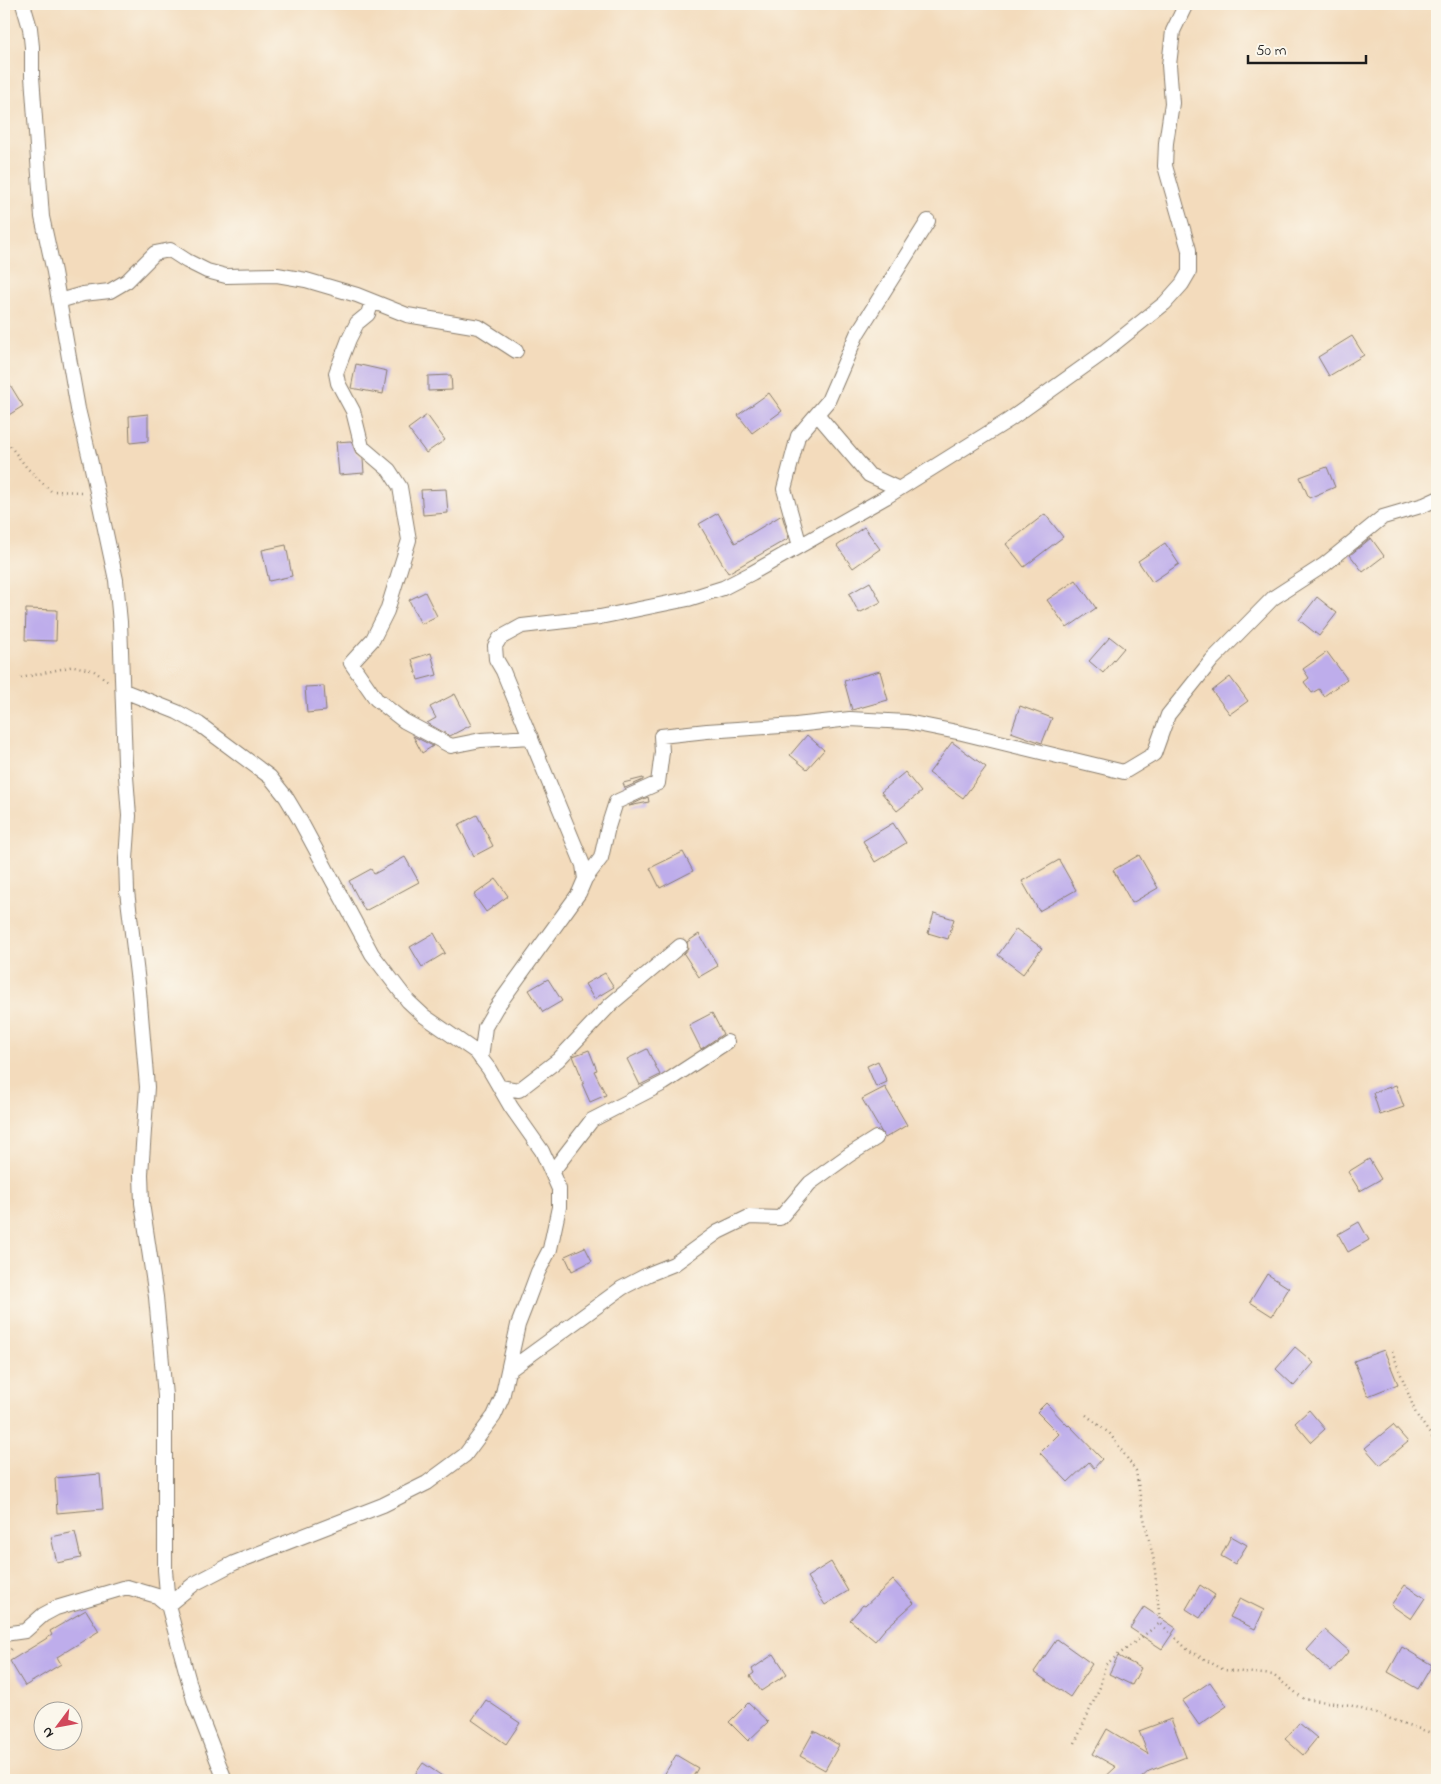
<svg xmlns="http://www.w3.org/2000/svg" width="1441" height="1784" viewBox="0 0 1441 1784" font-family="'Indie Flower',sans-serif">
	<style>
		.building { fill: #beadeb }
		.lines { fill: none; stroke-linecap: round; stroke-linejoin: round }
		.minor-casing { stroke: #887c6c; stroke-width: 16 }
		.path { stroke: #887c6c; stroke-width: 2.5; stroke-dasharray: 1 4; stroke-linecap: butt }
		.minor { stroke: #fff; stroke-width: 14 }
	</style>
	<rect width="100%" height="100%" fill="#fbf7ec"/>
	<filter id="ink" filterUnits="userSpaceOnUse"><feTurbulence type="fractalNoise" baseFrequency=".02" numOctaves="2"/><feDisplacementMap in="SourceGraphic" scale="10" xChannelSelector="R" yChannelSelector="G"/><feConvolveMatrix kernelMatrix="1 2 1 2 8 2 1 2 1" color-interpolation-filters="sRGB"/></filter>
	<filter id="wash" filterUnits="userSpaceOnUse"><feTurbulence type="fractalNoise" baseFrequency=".0096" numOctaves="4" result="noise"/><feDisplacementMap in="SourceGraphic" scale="20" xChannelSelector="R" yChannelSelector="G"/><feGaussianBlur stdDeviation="1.12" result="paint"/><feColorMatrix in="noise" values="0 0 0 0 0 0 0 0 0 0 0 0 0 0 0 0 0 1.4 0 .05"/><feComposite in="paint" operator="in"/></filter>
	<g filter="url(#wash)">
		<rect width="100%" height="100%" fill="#f3dbbc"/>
		<g id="blocks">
			<path class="building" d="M1352,336L1364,355L1329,376L1318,357Z
				M356,364L387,371L383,394L351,388Z
				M4,375L23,406L4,418Z
				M451,375L452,390L428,391V376Z
				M769,393L782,411L752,433L738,415Z
				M148,414V441L130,443L129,416Z
				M427,415L445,440L426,453L408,429Z
				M351,441L356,453L363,459L364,473L339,475L336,442Z
				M1327,467L1335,487L1309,498L1300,477Z
				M446,489L448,513L423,515L421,490Z
				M718,513L735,543L782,515L789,538L728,573L699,524Z
				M1045,514L1063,537L1024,567L1006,544Z
				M864,527L880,549L853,568L837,546Z
				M1371,538L1384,556L1363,572L1350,555Z
				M1165,543L1179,564L1152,582L1138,561Z
				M286,545L292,576L269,581L262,550Z
				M1076,580L1096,608L1067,628L1047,600Z
				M870,582L881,602L859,613L849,594Z
				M425,592L437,616L421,624L409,600Z
				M1317,597L1337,613L1319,636L1299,620Z
				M26,609L57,610L56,641L25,640Z
				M1110,637L1124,648L1103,673L1089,661Z
				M1327,652L1347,679L1324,696L1319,689L1312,693L1304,682L1309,678L1303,669Z
				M431,653L437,675L418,680L412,659Z
				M880,671L888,700L852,710L844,681Z
				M1230,677L1248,701L1230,714L1212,691Z
				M324,686L326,711L307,713L305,687Z
				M455,694L471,725L450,736L427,723L436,718L430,707Z
				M1020,706L1052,718L1042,743L1011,732Z
				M807,735L824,750L807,769L790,755Z
				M413,736L433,746L422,753Z
				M952,742L986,767L963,798L929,773Z
				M905,772L921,792L897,811L881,792Z
				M643,778V780L625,788L623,783Z
				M648,797L649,802L629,806Z
				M477,815L493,846L474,856L458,825Z
				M893,823L906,843L875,862L863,841Z
				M683,852L693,871L660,888L650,868Z
				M1139,855L1158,888L1132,903L1113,870Z
				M405,857L419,882L365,911L349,881L371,869L374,874Z
				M1059,860L1076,890L1039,911L1022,881Z
				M496,879L508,896L486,912L474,895Z
				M934,913L954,919L948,939L928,933Z
				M1016,929L1042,948L1023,974L998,955Z
				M434,933L445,953L422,967L410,947Z
				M699,934L718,966L699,977L684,954L688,949L687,942Z
				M605,973L614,987L594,999L585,984Z
				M548,979L562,1001L543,1012L529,990Z
				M712,1013L723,1034L701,1049L689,1025Z
				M647,1049L660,1075L640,1085L627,1059Z
				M589,1050L597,1070L594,1071L606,1095L590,1102L582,1084L584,1083L573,1056Z
				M878,1061L887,1082L876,1087L867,1066Z
				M1396,1085L1404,1107L1380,1115L1373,1093Z
				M885,1087L907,1125L885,1138L862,1099Z
				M1369,1159L1381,1179L1360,1191L1348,1172Z
				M1359,1222L1369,1240L1348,1252L1338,1234Z
				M585,1247L592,1261L572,1271L565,1256Z
				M1267,1274L1289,1288L1272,1316L1250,1302Z
				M1295,1347L1314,1363L1294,1386L1276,1369Z
				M1384,1350L1398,1384L1368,1396L1354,1361Z
				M1046,1403L1068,1426L1069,1425L1102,1459L1094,1468L1089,1462L1068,1482L1040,1453L1059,1434L1037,1412Z
				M1309,1410L1325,1429L1311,1442L1295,1423Z
				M1393,1425L1408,1442L1380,1465L1365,1448Z
				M100,1474L103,1509L57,1513L55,1478Z
				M75,1532L81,1558L57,1563L51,1537Z
				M1231,1536L1247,1545L1235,1564L1221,1556Z
				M831,1562L848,1591L825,1605L807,1577Z
				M893,1580L914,1603L885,1629L875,1641L850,1620L863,1605L865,1606Z
				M1200,1585L1215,1595L1200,1618L1186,1609Z
				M1405,1585L1425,1598L1411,1619L1391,1605Z
				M1240,1598L1264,1610L1255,1629L1230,1617Z
				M1144,1607L1176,1628L1162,1649L1130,1628Z
				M86,1610L99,1631L57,1657L61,1664L25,1686L10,1661L52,1635L50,1631Z
				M1325,1630L1349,1651L1331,1672L1307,1650Z
				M1057,1639L1092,1664L1070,1697L1034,1672Z
				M1402,1647L1432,1665L1418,1689L1388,1672Z
				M774,1654L787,1674L761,1691L750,1676L754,1673L752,1669Z
				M1118,1656L1141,1668L1132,1685L1109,1674Z
				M1210,1682L1227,1706L1199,1725L1182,1701Z
				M486,1700L520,1723L506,1744L472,1720Z
				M748,1703L768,1722L748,1741L729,1722Z
				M1171,1719L1186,1757L1149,1771L1139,1780H1102L1116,1767L1093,1754L1107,1729L1148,1754L1139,1731Z
				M1299,1723L1317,1738L1303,1755L1285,1739Z
				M814,1731L839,1745L825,1770L800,1756Z
				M676,1755L698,1768L691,1780H661Z
				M423,1763L448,1780H411Z"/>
		</g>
	</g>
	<g filter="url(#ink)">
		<use href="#blocks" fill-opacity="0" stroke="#887c6c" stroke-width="1"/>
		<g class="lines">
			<g class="minor-casing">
				<path id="minor" d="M23,4L30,28L32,47V76L42,217L54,272L78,409L90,459L116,580L120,622L125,763L129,816L126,859L127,891L139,991L147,1087L141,1174L142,1203L156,1297L165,1396V1570L168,1605L194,1700L225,1780
					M59,301L83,294L110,291L127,281L155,253L170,250L187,261L207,271L226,276L277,275L306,280L357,295L407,315L479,327L516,351
					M372,301L368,314L357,323L349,339L336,373L338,383L353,411L362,447L389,470L400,487L409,540L387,611L373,639L351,663L376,699L404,721L451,746L481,740L531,737
					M817,414L869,475L899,489
					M800,546L784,489L798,436L828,401L857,334L928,221
					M585,879L601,858L608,827L616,802L658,783L662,752L661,736L707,731L796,725L850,719L907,722L962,733L1124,772L1154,754L1168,715L1212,660L1273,598L1324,565L1383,517L1424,505L1437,499
					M481,1059L485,1027L496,1008L579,893L585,879L583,865L503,671L496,659L495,646L500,638L522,626L600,617L688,599L723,588L752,573L886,497L1009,420L1100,355L1165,303L1182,284L1189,272V250L1165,166L1166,143L1172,103L1169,65L1173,31L1186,4
					M500,1087L519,1090L558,1060L611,1004L680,946
					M552,1172L592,1120L664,1083L727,1042
					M508,1371L622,1288L649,1274L674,1264L718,1232L749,1217L780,1218L810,1183L849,1155L876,1138
					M4,1634L25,1631L43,1615L56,1608L127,1587L157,1596L168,1605L194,1584L234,1563L383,1505L427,1483L465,1455L494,1416L502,1398L518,1325L525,1307L538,1272L550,1249L559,1207V1189L542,1151L511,1107L489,1069L476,1052L424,1016L408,1001L372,954L301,822L286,797L270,777L199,724L177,712L124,691"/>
			</g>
			<path class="path" d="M4,438L27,468L51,491L83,492
				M21,678L74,666L94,671L108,681
				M1392,1351L1416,1414L1437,1444
				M1086,1415L1110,1434L1136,1471L1143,1514L1154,1561L1160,1623
				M4,1657L13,1647
				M1075,1743L1100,1687L1105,1665L1160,1623L1188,1650L1224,1670L1273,1675L1304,1699L1350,1705L1437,1735"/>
			<use href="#minor" class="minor"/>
		</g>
	</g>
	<rect width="1441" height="1784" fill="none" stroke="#fbf7ec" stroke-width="20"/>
	<g transform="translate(58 1726) rotate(238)"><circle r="24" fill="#fbf7ec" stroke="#a29f99"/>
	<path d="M0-4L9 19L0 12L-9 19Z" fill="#d1495b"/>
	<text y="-8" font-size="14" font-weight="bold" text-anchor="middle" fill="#1c1c1c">N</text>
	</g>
	<path d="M1248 55v8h118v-8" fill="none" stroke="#1c1c1c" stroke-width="2.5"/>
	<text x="1256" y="55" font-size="15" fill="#1c1c1c" stroke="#fbf7ec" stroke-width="4" paint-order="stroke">50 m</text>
</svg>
